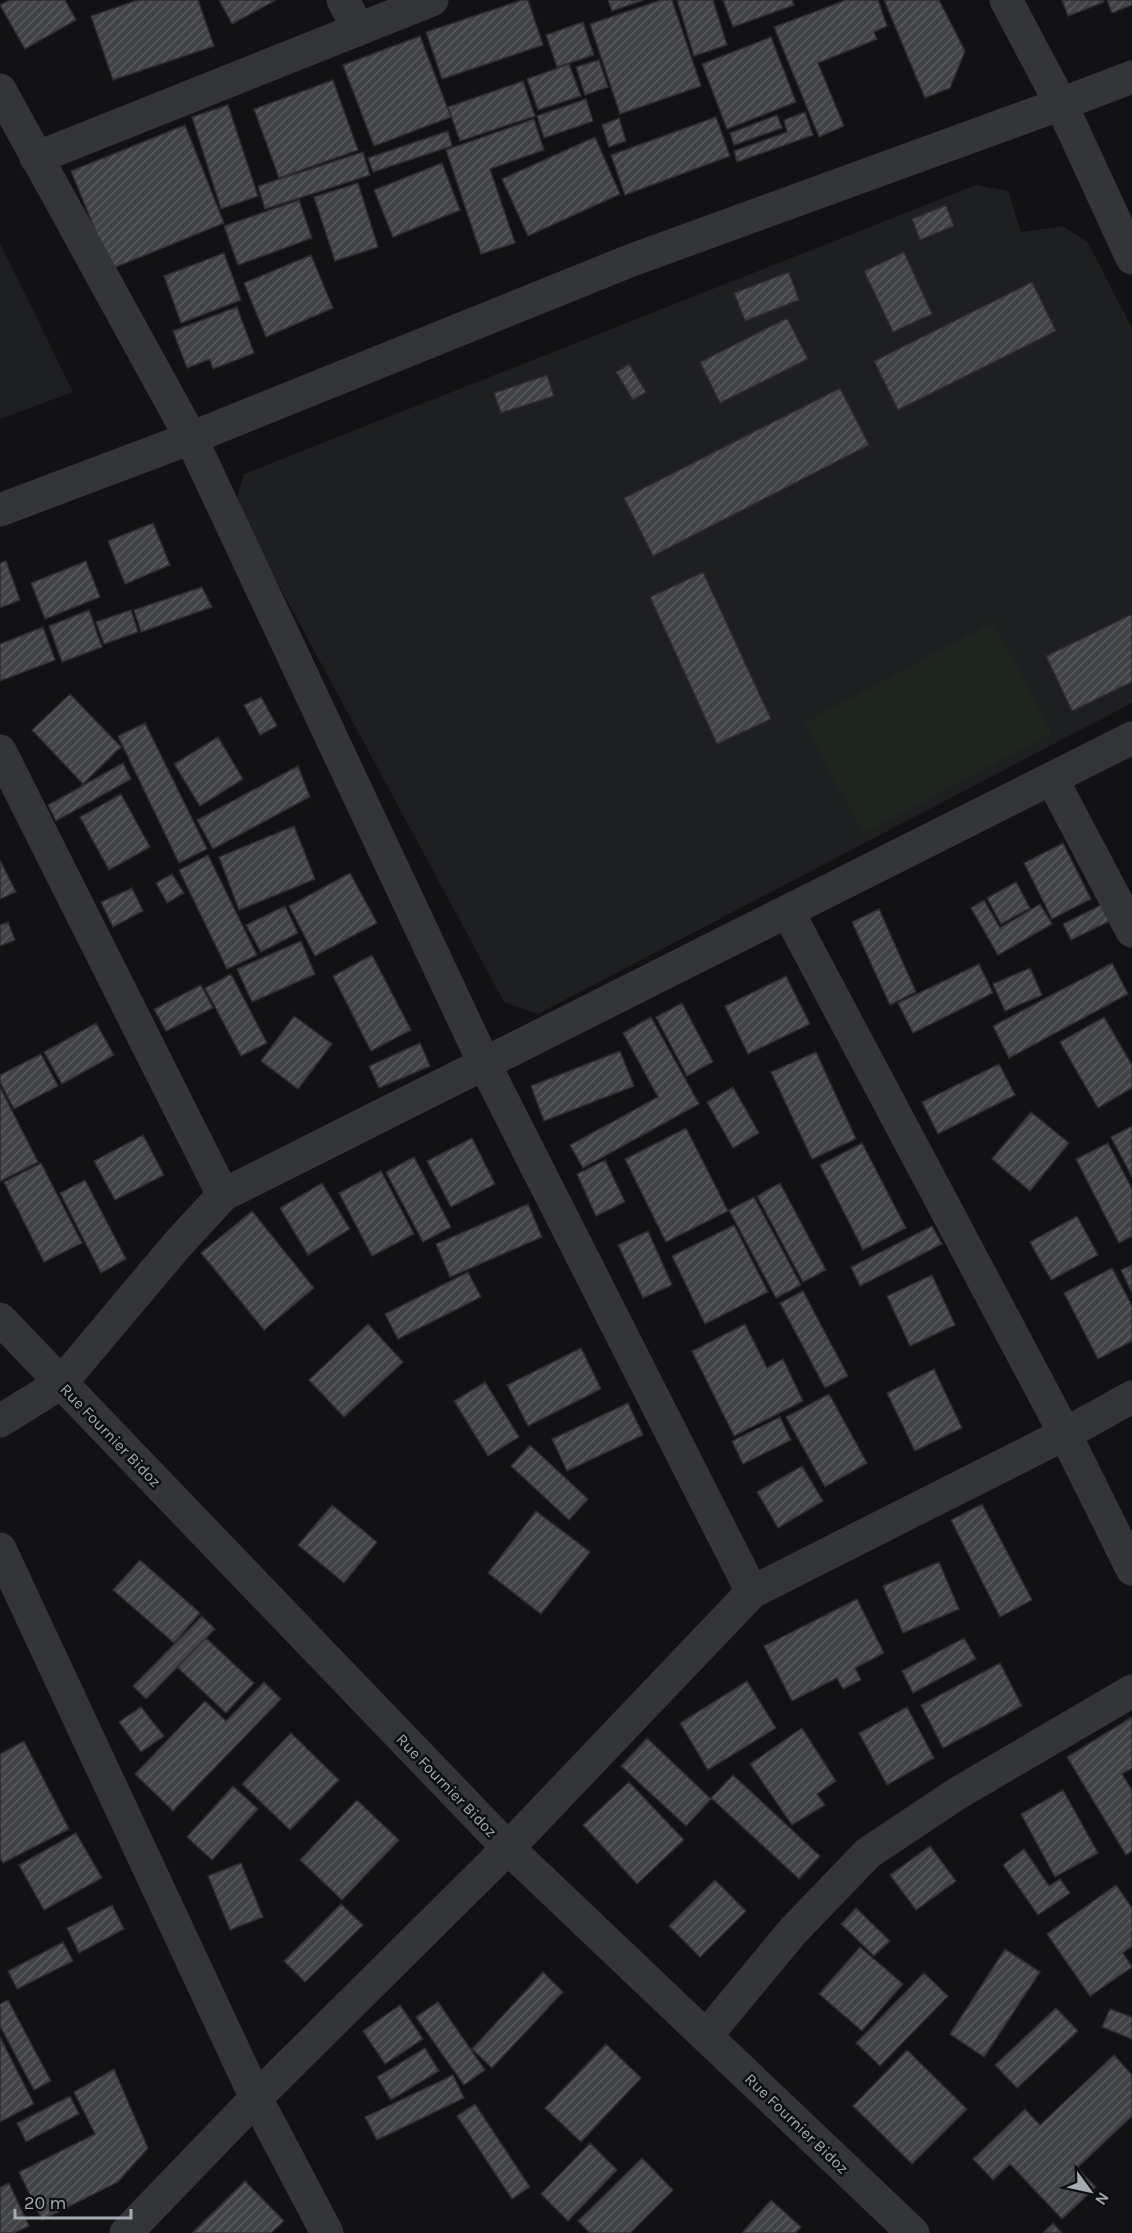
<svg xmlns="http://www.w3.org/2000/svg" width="1132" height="2233" viewBox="0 0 1132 2233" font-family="Karla,sans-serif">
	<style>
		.built { fill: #1e1f21 }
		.pitch { fill: #1f261f }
		.building { fill: url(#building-hatch); stroke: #2d2d2f; stroke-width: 1.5 }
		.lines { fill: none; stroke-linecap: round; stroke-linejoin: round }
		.minor { stroke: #343538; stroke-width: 33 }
		.labels { text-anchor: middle; stroke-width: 5; stroke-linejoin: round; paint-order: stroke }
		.street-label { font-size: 16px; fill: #a5abb3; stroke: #0d0e0f }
	</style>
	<defs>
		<pattern id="building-hatch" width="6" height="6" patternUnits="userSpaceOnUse" patternTransform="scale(1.5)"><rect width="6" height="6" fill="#414347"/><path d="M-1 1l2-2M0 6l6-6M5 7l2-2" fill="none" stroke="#595b5f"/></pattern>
	</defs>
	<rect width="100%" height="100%" fill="#121214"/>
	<path class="built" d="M976,185L1008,191L1021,232L1063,226L1088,243L1132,328V703L538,1014L504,1002L235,504L244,474Z
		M0,243L73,392L0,419Z"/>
	<path class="pitch" d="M993,622L1052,733L863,834L805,723Z"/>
	<path class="building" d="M10,0H65L76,20L25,49L0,5Z
		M138,0H198L214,46L113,80L91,16Z
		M219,0H276L232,24Z
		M522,0H528L543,45L442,79L426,32Z
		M608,0H644L612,11Z
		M661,0H672L701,86L620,114L590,24Z
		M677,0H713L727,45L694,56Z
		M723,0H792L794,5L733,27Z
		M846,0H878L887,26L874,32L877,39L818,63L844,126L819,137L774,27Z
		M884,0H939L965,51L950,88L925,98Z
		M1062,0H1103L1104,2L1068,16Z
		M1107,0H1132V5L1112,13Z
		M583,22L594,55L557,67L546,35Z
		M420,36L451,117L374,146L343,65Z
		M771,37L796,102L727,129L702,64Z
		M599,60L608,87L585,95L576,67Z
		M569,64L581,96L538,110L527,79Z
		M333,80L358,150L279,178L254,109Z
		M523,81L535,116L460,141L448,107Z
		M586,99L593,121L544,138L537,116Z
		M228,105L258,196L221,209L192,117Z
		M805,112L813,135L737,162L734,151L787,132L784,120Z
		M777,115L782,128L734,145L730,133Z
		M716,117L730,156L625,195L611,155Z
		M619,118L626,141L609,147L602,125Z
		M534,119L544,150L490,169L515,243L481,254L446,150Z
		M185,125L224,223L111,269L71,171Z
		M448,131L452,146L373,172L368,158Z
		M595,137L620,194L528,236L502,179Z
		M363,152L370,175L265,209L258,186Z
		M442,163L460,210L393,237L374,190Z
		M358,183L378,247L335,261L314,197Z
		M299,200L312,238L238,265L224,226Z
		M946,205L954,226L920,240L912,219Z
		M904,252L932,314L893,332L864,271Z
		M224,253L241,300L181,323L164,276Z
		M311,255L333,308L266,337L244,283Z
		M789,272L799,300L745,321L734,293Z
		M1032,282L1056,331L898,410L874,361Z
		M237,307L254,353L213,369L210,359L187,368L173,331Z
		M787,318L808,359L720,403L700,362Z
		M629,364L646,392L633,400L616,372Z
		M547,375L554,396L501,413L494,393Z
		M840,388L869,445L653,556L624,498Z
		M153,523L170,565L125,584L108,541Z
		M6,561L20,600L0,608V563Z
		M86,561L100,597L45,619L31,583Z
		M703,572L771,719L717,744L650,597Z
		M202,587L212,607L141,632L134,610Z
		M89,610L102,647L62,662L49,626Z
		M131,610L138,632L104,644L96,622Z
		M1132,614V682L1072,711L1046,656Z
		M43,627L55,660L0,681V644Z
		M70,694L121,747L83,784L32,730Z
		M261,697L277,726L260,735L244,705Z
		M145,723L207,849L179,863L118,736Z
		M218,737L243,779L200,806L174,764Z
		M123,763L131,779L56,821L48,805Z
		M298,766L310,797L213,849L197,820Z
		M121,794L150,847L109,870L80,817Z
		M294,826L315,879L239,910L219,857Z
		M1063,843L1091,899L1052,919L1024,863Z
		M208,855L257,955L227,969L179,870Z
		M0,860L16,892L0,899Z
		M350,873L377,923L315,956L289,906Z
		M172,874L184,893L167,903L156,883Z
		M1016,882L1030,908L1001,924L987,898Z
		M132,888L143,911L113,927L101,902Z
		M984,900L1000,928L1040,904L1052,924L998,955L971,908Z
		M1103,904L1110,921L1071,940L1063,924Z
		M285,906L298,933L261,952L246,925Z
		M879,909L916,992L890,1005L852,922Z
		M8,922L15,940L0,946V925Z
		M301,941L315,974L252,1002L237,969Z
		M372,955L411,1030L371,1051L333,976Z
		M1112,963L1128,994L1009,1058L993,1026Z
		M979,964L993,993L913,1033L898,1003Z
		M1030,968L1042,995L1005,1011L993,984Z
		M231,974L267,1043L241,1056L205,988Z
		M786,976L810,1024L748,1054L725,1006Z
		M201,985L213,1008L166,1031L154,1009Z
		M682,1003L713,1062L687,1076L656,1017Z
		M294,1016L332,1044L298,1089L261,1061Z
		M651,1017L699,1104L583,1168L570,1145L658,1097L623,1033Z
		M1104,1017L1132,1065V1088L1098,1108L1060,1042Z
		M96,1023L114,1055L62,1084L44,1052Z
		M420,1043L430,1066L379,1088L369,1066Z
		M620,1051L634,1086L544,1121L531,1086Z
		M816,1052L856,1139L812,1159L771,1072Z
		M41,1054L58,1086L14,1109L0,1082V1075Z
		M999,1064L1015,1095L938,1134L922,1102Z
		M0,1087L38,1162L1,1181L0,1179Z
		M733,1087L759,1133L733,1148L707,1102Z
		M1031,1112L1069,1143L1030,1191L992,1159Z
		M1132,1126V1177L1111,1137Z
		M686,1128L728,1211L666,1242L625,1159Z
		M143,1135L164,1175L115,1200L94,1161Z
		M472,1138L495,1184L451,1207L427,1161Z
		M862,1143L906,1228L863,1250L820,1165Z
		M1108,1143L1132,1189V1236L1119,1243L1076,1159Z
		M414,1157L451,1227L423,1242L386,1172Z
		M605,1160L625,1202L596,1216L577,1174Z
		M41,1163L82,1243L44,1262L4,1182Z
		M381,1171L414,1234L372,1256L339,1193Z
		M85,1180L126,1259L101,1273L60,1193Z
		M322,1183L350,1229L308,1255L280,1208Z
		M780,1183L826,1270L803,1282L757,1196Z
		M754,1197L801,1285L776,1298L729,1210Z
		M528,1204L542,1237L450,1277L436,1244Z
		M252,1211L314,1288L264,1330L201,1253Z
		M1077,1216L1098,1255L1051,1280L1030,1242Z
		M734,1225L768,1292L705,1324L672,1256Z
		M932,1226L942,1244L860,1286L851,1267Z
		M648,1231L672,1285L643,1298L618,1245Z
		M1132,1265V1293L1121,1270Z
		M1112,1268L1132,1306V1341L1098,1359L1064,1293Z
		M468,1272L481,1297L398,1339L385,1314Z
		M932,1275L955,1325L910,1346L887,1296Z
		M803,1291L848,1376L825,1388L780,1303Z
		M368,1324L403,1362L344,1417L309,1380Z
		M745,1324L767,1368L783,1359L803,1401L734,1436L692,1351Z
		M581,1348L601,1389L528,1426L507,1385Z
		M934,1369L962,1428L915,1451L887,1393Z
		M485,1382L519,1437L488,1456L454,1401Z
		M829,1394L867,1463L825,1487L786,1417Z
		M628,1403L643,1435L567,1471L552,1439Z
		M780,1417L791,1440L743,1464L732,1441Z
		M530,1445L588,1499L569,1520L511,1466Z
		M802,1466L823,1501L778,1528L757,1492Z
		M982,1504L1032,1600L1000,1617L951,1520Z
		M332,1505L377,1542L344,1583L298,1545Z
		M536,1511L590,1552L541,1614L488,1573Z
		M140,1560L200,1613L174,1643L113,1590Z
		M939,1562L959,1609L903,1633L883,1586Z
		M857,1599L884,1653L855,1668L861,1680L843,1689L837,1678L792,1701L764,1646Z
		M202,1616L215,1629L146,1699L133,1686Z
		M206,1638L254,1683L226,1713L177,1667Z
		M964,1638L976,1659L913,1693L902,1671Z
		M1000,1663L1022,1706L943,1748L921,1705Z
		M747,1681L776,1728L708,1770L680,1723Z
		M264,1682L281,1699L173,1811L135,1774L205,1701L226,1721Z
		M141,1707L164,1736L141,1752L119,1722Z
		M907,1707L934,1758L887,1785L859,1733Z
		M1132,1717V1768L1122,1774L1132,1790V1851L1126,1855L1067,1757Z
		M802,1728L836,1781L817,1794L825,1805L792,1825L750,1764Z
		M291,1733L339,1780L290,1830L242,1784Z
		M647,1738L711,1799L686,1826L621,1766Z
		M24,1741L69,1829L3,1863L0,1857V1754Z
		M733,1775L820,1856L799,1879L711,1798Z
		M629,1782L684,1840L637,1884L583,1825Z
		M233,1786L258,1809L212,1860L187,1837Z
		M1063,1790L1098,1853L1055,1877L1021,1814Z
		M357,1800L399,1840L342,1900L300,1860Z
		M76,1833L102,1878L44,1910L19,1865Z
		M930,1846L956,1881L916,1910L890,1875Z
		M1024,1849L1049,1886L1060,1879L1070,1893L1038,1915L1003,1865Z
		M241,1863L263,1917L230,1930L208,1876Z
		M715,1880L746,1911L700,1957L669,1926Z
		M1116,1885L1132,1908V1946L1123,1953L1132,1967L1090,1996L1047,1934Z
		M341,1904L363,1925L305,1982L284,1961Z
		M112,1905L124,1929L79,1953L67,1928Z
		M856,1908L890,1941L874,1956L841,1924Z
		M63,1942L73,1961L17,1989L8,1971Z
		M860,1947L903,1984L862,2031L819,1994Z
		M1005,1949L1040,1972L984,2057L950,2034Z
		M543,1972L563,1992L492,2068L472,2049Z
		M924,1973L948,1996L880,2066L856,2043Z
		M8,2000L51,2081L34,2090L0,2026V2004Z
		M438,2002L485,2070L464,2085L416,2017Z
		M400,2005L423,2039L385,2064L363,2031Z
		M1056,2008L1078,2031L1017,2088L995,2065Z
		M1110,2009L1132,2017V2039L1102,2027Z
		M0,2037L34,2104L0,2122Z
		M606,2044L641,2078L581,2142L545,2108Z
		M425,2048L439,2071L391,2100L377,2077Z
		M907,2050L967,2109L912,2164L853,2106Z
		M1114,2055L1132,2075V2116L1077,2168L1096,2187L1062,2219L1010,2164L993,2180L973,2159L1025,2109L1040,2125Z
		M114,2069L148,2148L118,2182L42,2220L19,2172L95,2134L74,2092Z
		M453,2075L464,2098L377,2140L365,2117Z
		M70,2096L79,2114L26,2142L17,2123Z
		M475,2104L530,2187L512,2199L457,2116Z
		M590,2143L617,2170L568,2221L541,2194Z
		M642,2158L673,2190L630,2233H590L578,2221Z
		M245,2181L284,2221L271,2233H192Z
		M9,2183L29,2226L14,2233H0V2187Z
		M771,2200L801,2227L796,2233H742Z
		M1053,2223L1062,2233H1043Z"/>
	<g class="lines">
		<path class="minor" d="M343,0L358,29
			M1006,0L1061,104L1132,258
			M0,90L191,438L485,1065L752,1592
			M36,158L432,0
			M0,510L191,438L632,260L1061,104L1132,77
			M0,751L223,1195
			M1052,779L1132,931
			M788,912L1065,1434L1132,1569
			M0,1319L508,1848L913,2233
			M0,1421L61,1383L177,1245L223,1195L1132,738
			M0,1549L256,2098L327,2233
			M706,2036L793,1931L868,1853L958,1793L1132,1691
			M126,2233L256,2098L508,1848L752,1592L1065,1434L1132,1397"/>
	</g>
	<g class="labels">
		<g class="street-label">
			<text transform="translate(111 1435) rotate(46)" y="6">Rue Fournier Bidoz</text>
			<text transform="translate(447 1785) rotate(46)" y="6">Rue Fournier Bidoz</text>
			<text transform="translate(797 2123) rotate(44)" y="6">Rue Fournier Bidoz</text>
		</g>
	</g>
	<g transform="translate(1090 2191) rotate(123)" stroke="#0d0e0f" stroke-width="4.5" paint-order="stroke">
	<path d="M0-4.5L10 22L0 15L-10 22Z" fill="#a5abb3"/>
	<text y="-9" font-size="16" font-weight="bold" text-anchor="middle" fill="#a5abb3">N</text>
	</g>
	<path d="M15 2209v9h116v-9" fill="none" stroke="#a5abb3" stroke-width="3"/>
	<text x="24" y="2209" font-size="18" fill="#a5abb3" stroke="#0d0e0f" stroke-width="4.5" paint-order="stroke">20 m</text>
</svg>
